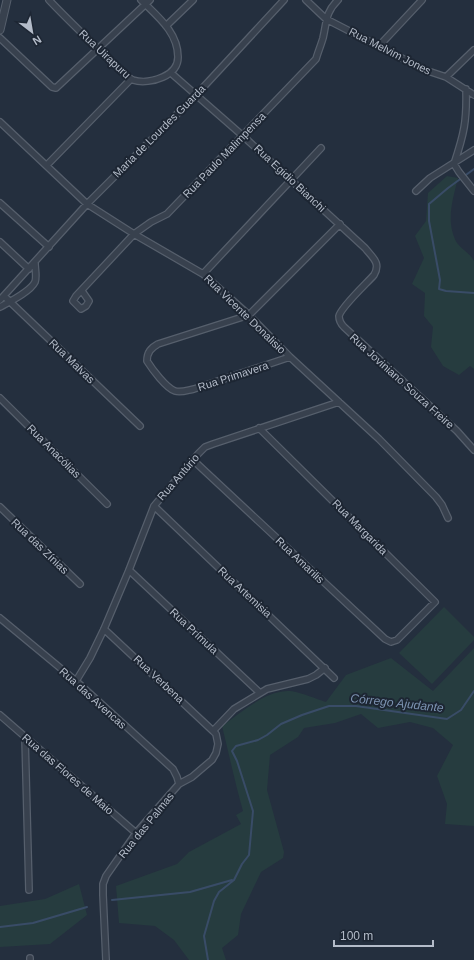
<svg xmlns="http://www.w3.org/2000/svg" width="474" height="960" viewBox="0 0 474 960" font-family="Helvetica,sans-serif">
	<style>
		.green { fill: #263c3f }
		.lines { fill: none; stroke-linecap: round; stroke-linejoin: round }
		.stream { stroke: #394c67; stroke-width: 2 }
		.minor-casing { stroke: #565f6c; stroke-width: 8 }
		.tertiary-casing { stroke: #565f6c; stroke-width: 9 }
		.minor { stroke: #38414e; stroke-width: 5.5 }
		.tertiary { stroke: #38414e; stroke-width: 7 }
		.labels { text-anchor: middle; stroke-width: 4; stroke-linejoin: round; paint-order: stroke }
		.street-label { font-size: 11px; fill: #b4bcc9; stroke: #1d2633 }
		.water-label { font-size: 12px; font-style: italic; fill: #7c92b1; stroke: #1d2633 }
	</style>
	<rect width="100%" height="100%" fill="#242f3e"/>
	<path class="green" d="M447,176L458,178C453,199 445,222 457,243C462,250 470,253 474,261V369L470,366L459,375L443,366L431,347L433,327L424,316L425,293L412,284L424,258L415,236L426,221L428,193Z
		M444,607L474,637V640L432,684L399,653Z
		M474,648V826L445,824L447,804L437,776L453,745L433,728L410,722L378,728L361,714L335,723L304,728L298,737L270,755L267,790L284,852L283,858L261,872L241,914L238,935L222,948L226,960H189L174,940L155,926L119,923L116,886L177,864L189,852L241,824L236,815L243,811C235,783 229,754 222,726C241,713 263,692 287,691C295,690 317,699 326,702L346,675L391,658L433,691Z
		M79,884L87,915L50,944L0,947V906L45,899Z"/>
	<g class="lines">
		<path class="stream" d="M474,169L448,188L429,204V221L440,280L439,289L446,291L474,293
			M112,900L190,892L232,880
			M0,927L33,923L87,907
			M208,960L204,936L214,901L219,892L234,880L242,864L249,855L253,811L237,761L232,751L236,746L258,740L267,735L281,724L302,715L329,706H356L447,719L461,710L474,691"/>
		<g class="minor-casing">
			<path id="minor" d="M49,0C70,22 92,43 114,64C120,69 126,77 133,80C142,83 154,81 163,77C172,73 178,67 178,57C178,32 157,16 141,0
				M306,0L326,19L425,70L446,77L474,95
				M166,26L193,0
				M0,38L52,87L56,88L150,0
				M379,46L422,0
				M171,73L243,136L365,248C373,258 381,263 374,275C367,283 341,307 339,316C339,320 341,324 344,327L457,431L474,450
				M446,77L474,50
				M466,89C467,121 464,134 454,164L459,172L474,191
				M0,122L87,204L134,234L203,274L249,315L290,357L379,439L436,497L442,505L448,518
				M47,165L131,79
				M416,191L430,178L474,150
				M0,203L49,247
				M0,242L29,269
				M203,274L321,148
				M82,291L89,301L86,306L81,309L73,301L76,296L134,234L151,222L167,214L316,59C318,52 321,45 323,38C327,21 325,13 338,0
				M4,296L140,426
				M0,300L87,204L197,94L284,0
				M0,307C9,302 30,292 35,282C37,277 35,269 35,263
				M290,357L194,389C188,390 181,393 175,391C166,388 152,369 147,361C147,352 151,348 158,344L249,315L340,224
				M0,398L107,504
				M193,460L385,639L391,642L397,640L435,602L259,428
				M154,506L334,678
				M0,507L80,584
				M129,570L260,693
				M0,618L76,681L173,769L177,777L179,784
				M104,629L213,731
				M76,681L90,658L104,629L129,570L154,506L198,454L205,447L213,444L339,402
				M0,715L136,833
				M25,737L29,890
				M30,958V960
				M106,960L103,895V884L106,876L136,833L179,784L192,777L212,760L216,753L218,744L216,734L213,731L234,709L267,689L308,679L316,675L325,668"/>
		</g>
		<g class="tertiary-casing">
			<path id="tertiary" d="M0,30L7,0"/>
		</g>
		<use href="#minor" class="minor"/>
		<use href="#tertiary" class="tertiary"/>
	</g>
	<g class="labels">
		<g class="street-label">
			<text transform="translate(390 51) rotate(27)" y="4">Rua Melvim Jones</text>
			<text transform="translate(105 54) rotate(43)" y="4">Rua Uirapuru</text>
			<text transform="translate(159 131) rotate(-45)" y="4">Maria de Lourdes Guarda</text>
			<text transform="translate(224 155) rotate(-46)" y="4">Rua Paulo Malimpensa</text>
			<text transform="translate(290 178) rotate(43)" y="4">Rua Egidio Bianchi</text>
			<text transform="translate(245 314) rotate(44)" y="4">Rua Vicente Donalisio</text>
			<text transform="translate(72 361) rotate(44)" y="4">Rua Malvas</text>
			<text transform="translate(233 376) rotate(-18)" y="4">Rua Primavera</text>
			<text transform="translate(402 381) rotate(42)" y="4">Rua Joviniano Souza Freire</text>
			<text transform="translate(54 451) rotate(45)" y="4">Rua Anacólias</text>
			<text transform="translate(178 477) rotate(-49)" y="4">Rua Antúrio</text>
			<text transform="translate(360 527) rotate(45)" y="4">Rua Margarida</text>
			<text transform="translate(40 546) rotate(44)" y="4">Rua das Zínias</text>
			<text transform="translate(300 560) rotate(43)" y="4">Rua Amarilis</text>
			<text transform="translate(245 592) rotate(43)" y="4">Rua Artemisia</text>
			<text transform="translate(194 631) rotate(43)" y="4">Rua Prímula</text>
			<text transform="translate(159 679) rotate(43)" y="4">Rua Verbena</text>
			<text transform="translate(93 698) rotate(42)" y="4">Rua das Avencas</text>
			<text transform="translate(68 774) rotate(41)" y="4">Rua das Flores de Maio</text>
			<text transform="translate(146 825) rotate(-51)" y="4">Rua das Palmas</text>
		</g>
		<g class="water-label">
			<text transform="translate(397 703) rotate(6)" y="4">Córrego Ajudante</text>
		</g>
	</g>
	<g transform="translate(32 32) rotate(149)" stroke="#1d2633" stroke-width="3" paint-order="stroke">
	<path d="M0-3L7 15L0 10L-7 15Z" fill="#b4bcc9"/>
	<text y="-6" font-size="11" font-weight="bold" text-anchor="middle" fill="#b4bcc9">N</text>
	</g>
	<path d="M334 940v6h99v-6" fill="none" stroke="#b4bcc9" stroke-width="2"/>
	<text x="340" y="940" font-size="12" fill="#b4bcc9" stroke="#1d2633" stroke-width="3" paint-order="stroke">100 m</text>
</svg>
